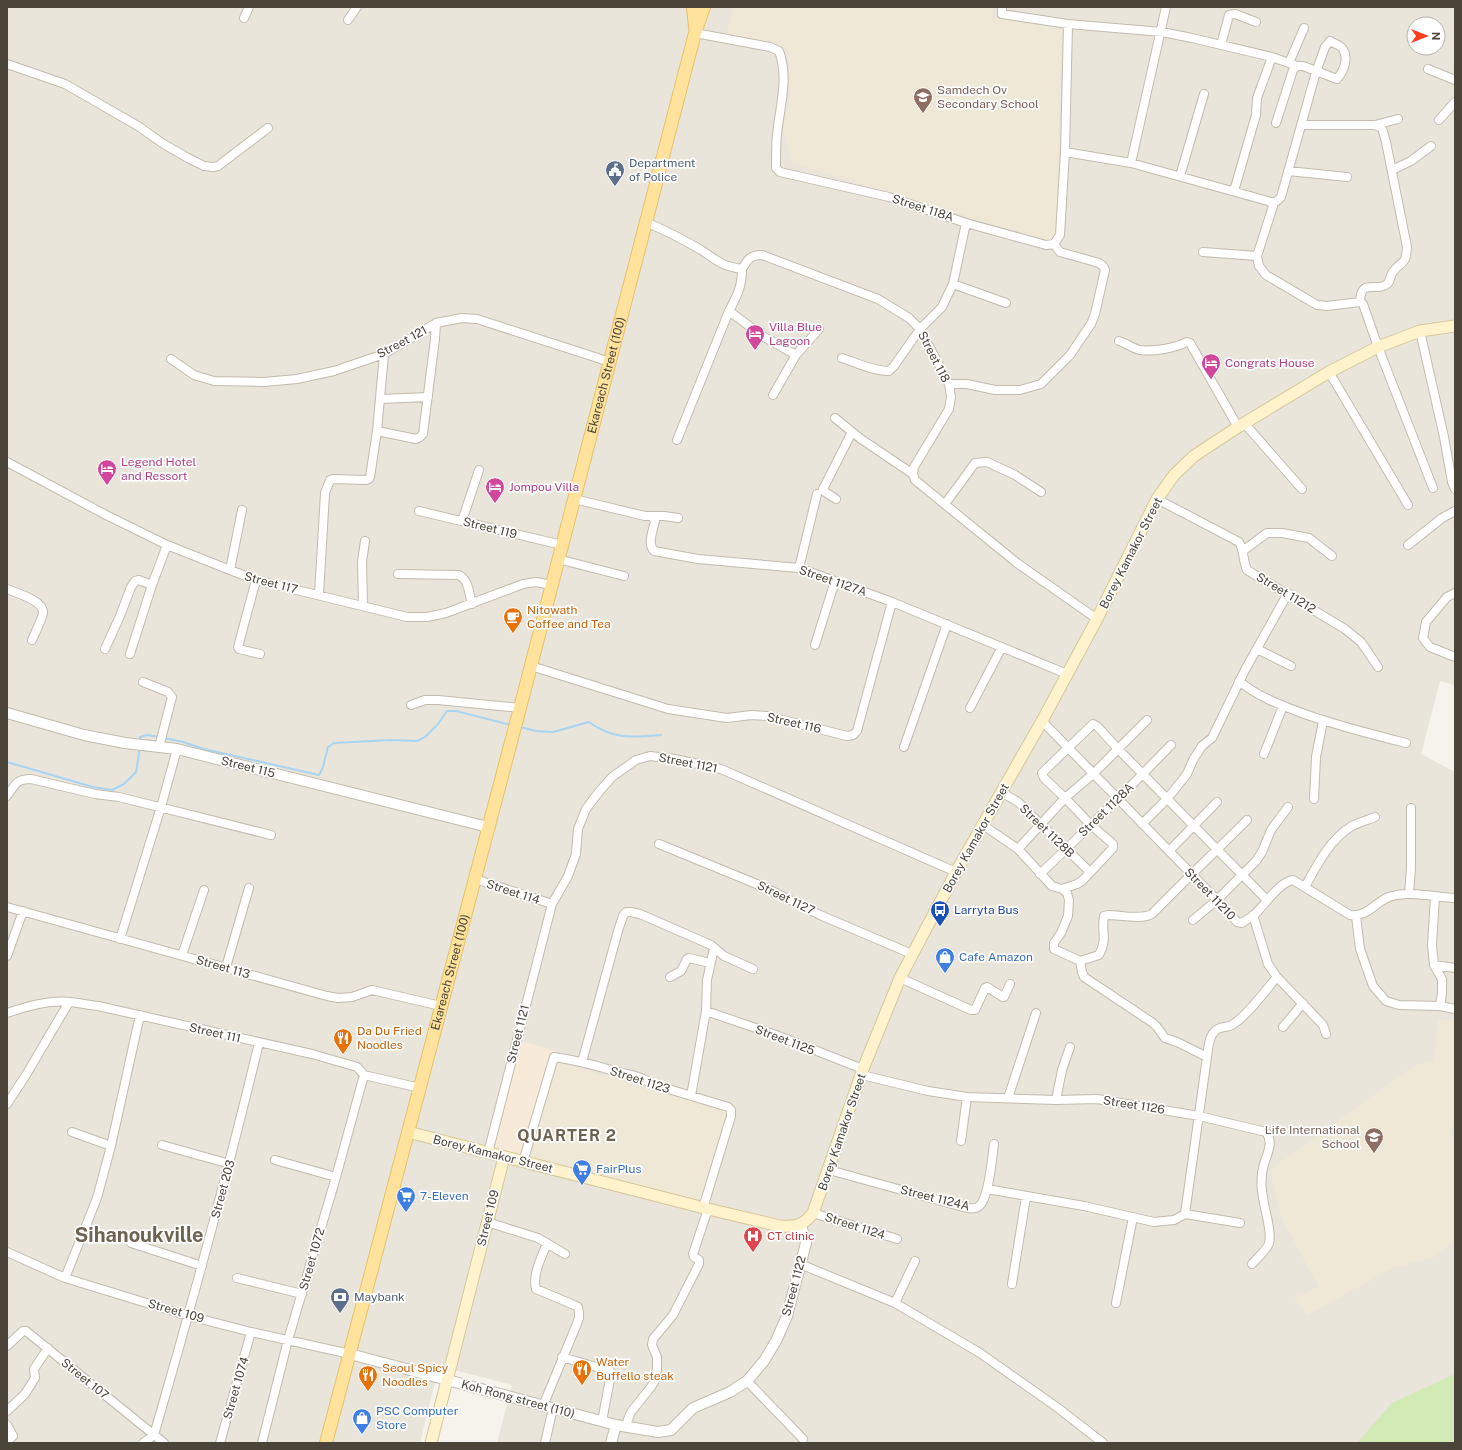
<svg xmlns="http://www.w3.org/2000/svg" width="1462" height="1450" viewBox="0 0 1462 1450" font-family="'Public Sans',sans-serif">
	<style>
		.residential { fill: #eae5da; fill-rule: evenodd }
		.commercial { fill: #f7ead8 }
		.education { fill: #efe8d6 }
		.green { fill: #d2eab5 }
		.lines { fill: none; stroke-linecap: round; stroke-linejoin: round }
		.stream { stroke: #a9d4f2; stroke-width: 2 }
		.minor-casing { stroke: #c2bbae; stroke-width: 10 }
		.tertiary-casing { stroke: #c2bbae; stroke-width: 12 }
		.secondary-casing { stroke: #d6c79b; stroke-width: 13 }
		.primary-casing { stroke: #e6c16a; stroke-width: 14 }
		.minor { stroke: #fff; stroke-width: 8 }
		.tertiary { stroke: #fff; stroke-width: 10 }
		.secondary { stroke: #fff3cd; stroke-width: 11 }
		.primary { stroke: #ffe39c; stroke-width: 12 }
		.labels { text-anchor: middle; stroke-width: 3.5; stroke-linejoin: round; paint-order: stroke }
		.education-label { font-size: 12px; fill: #785e54; stroke: #fff; text-anchor: start }
		.service-label { font-size: 12px; fill: #4e5e75; stroke: #fff; text-anchor: start }
		.street-label { font-size: 12px; fill: #4b4439; stroke: #fff }
		.hotel-label { font-size: 12px; fill: #b23c85; stroke: #fff; text-anchor: start }
		.food-label { font-size: 12px; fill: #c56008; stroke: #fff; text-anchor: start }
		.transit-label { font-size: 12px; fill: #164399; stroke: #fff; text-anchor: start }
		.shop-label { font-size: 12px; fill: #366cbe; stroke: #fff; text-anchor: start }
		.health-label { font-size: 12px; fill: #be3a42; stroke: #fff; text-anchor: start }
		.district-label { font-size: 16px; font-weight: bold; letter-spacing: 1px; fill: #6e6250; stroke: #fff }
		.town-label { font-size: 20px; font-weight: bold; fill: #6e6250; stroke: #fff }
	</style>
	<rect width="100%" height="100%" fill="#f6f3ec"/>
	<path class="residential" d="M7,7H1455V685L1440,681L1421,754L1455,772V1443H497L512,1385L439,1366L420,1443H7ZM1414,24H1438V48H1414Z"/>
	<path class="commercial" d="M517,1040L559,1052L527,1159L487,1149Z"/>
	<path class="education" d="M733,7H991L992,17L1061,29L1058,233L1051,242L792,163L783,129L790,99L789,54L782,46L727,35Z
		M1438,1019L1455,1021V1115L1450,1137L1455,1138V1241L1432,1258L1392,1268L1308,1315L1294,1298L1319,1287L1281,1217L1270,1170L1415,1065L1434,1062Z
		M556,1061L661,1093L724,1109L728,1113L702,1203L527,1159Z"/>
	<path class="green" d="M1455,1374V1443H1357L1392,1403Z"/>
	<g class="lines">
		<path class="stream" d="M520,727L536,731L553,732L589,722C613,740 633,737 661,735
			M164,738L183,742L204,749L319,775L323,767L328,747L334,743L391,740L417,741L425,737L438,724L447,711H456L511,725
			M140,741V737L147,735L160,737
			M7,762L93,787L112,790L124,784L136,772L140,747"/>
		<g class="minor-casing">
			<path id="minor" d="M1002,7V14L1068,24L1162,32L1192,38L1272,57L1297,66
				M244,18L249,7
				M348,20L357,7
				M695,33L770,47L779,51C789,78 780,106 777,134C776,145 776,157 776,168L780,172L889,197L966,223L1046,245L1054,244L1060,235L1065,152L1068,24
				M1221,45L1229,15L1235,14L1256,22
				M1289,63L1304,28
				M7,64L65,84L138,126L162,143L188,158L204,166L213,167L218,166L268,128
				M1428,69L1455,80
				M1439,120L1455,102
				M1301,125H1375L1398,119
				M1375,125L1382,128L1386,142L1407,247C1406,267 1401,260 1392,273C1390,276 1391,281 1387,284C1376,293 1361,277 1360,302L1363,304L1378,347L1433,488
				M1065,152L1131,163L1268,201L1272,203
				M1131,163L1166,7
				M1392,170L1411,161L1431,146
				M1288,171L1347,177
				M1180,176L1204,94
				M1234,191L1256,115L1257,98L1272,57
				M1272,203L1277,201L1281,197L1316,72L1325,47L1330,41C1333,43 1338,44 1341,47C1350,56 1344,71 1337,79L1303,66H1297L1293,70L1276,123
				M1272,203L1273,206L1257,256L1259,266L1266,275L1317,305L1327,306L1360,302
				M646,222C664,230 683,239 701,250C718,261 721,266 742,269C748,259 750,255 762,255L878,299L909,318L920,329L949,384L951,397L949,409L914,467L913,474L915,480L1017,563L1097,619
				M1203,252L1257,256
				M953,284L1006,303
				M729,311L764,337L796,355
				M1420,331L1444,437L1452,482L1455,489
				M1119,341C1126,343 1134,349 1140,350C1154,352 1175,348 1187,342L1190,343L1238,427
				M842,358C857,363 873,371 889,371L894,366L920,329L942,307L953,284L966,223
				M171,359L194,375L214,381L264,382L297,379L334,371L384,354L436,323L462,318L477,319L610,362
				M1329,372L1408,505
				M949,384H967L995,390H1020L1041,384L1070,355L1091,324L1095,314L1105,270L1103,266L1099,263L1060,252L1054,244
				M773,395L796,355L819,329
				M380,399L428,397
				M835,418L861,439L913,474
				M1244,423L1302,489
				M377,431L416,439L420,437L423,434L435,339L436,323
				M677,440L729,311C737,296 742,287 742,269
				M7,462L106,515L167,545L230,570L256,580L407,617H427L446,613L523,584L536,582L552,585
				M574,499L645,516H652L655,521C653,531 647,543 654,551L698,559L799,568L892,602L1067,674
				M836,499L825,492L823,489L852,432
				M1157,499L1239,542C1245,552 1242,559 1247,570L1345,629L1361,642L1378,667
				M945,504L975,463L987,462L1015,475L1041,492
				M419,511L562,545
				M652,516H664L678,518
				M462,521L479,470
				M1408,545L1442,518L1455,511
				M1244,550L1267,533H1282L1309,538L1332,556
				M558,559L624,576
				M799,568L817,494
				M230,570L242,510
				M398,574L459,575C469,580 469,594 472,604
				M256,580L238,647L239,649L260,654
				M7,589C16,593 44,600 43,613C42,619 35,633 32,640
				M1455,593L1447,597L1426,622L1423,638L1430,647L1455,657
				M319,595L325,493L330,480L333,479L366,480L369,479L370,477L377,431L384,354
				M363,605L362,562L365,541
				M815,645L835,581
				M105,649L120,616L131,587L135,581L139,580L152,585
				M1257,649L1291,666
				M130,654L152,585L167,545
				M531,666L668,709L727,718L751,715L767,716L847,736L853,735L857,731L892,602
				M1239,681C1257,696 1278,704 1299,712C1334,725 1370,734 1406,743
				M143,682L168,692L172,697L159,747
				M411,705L425,700H438L520,708
				M970,708L1002,647
				M1042,721L1217,900L1237,922L1242,923C1246,920 1250,918 1253,916C1264,906 1279,882 1293,880L1350,915C1368,917 1374,903 1389,897C1407,890 1435,897 1455,898
				M904,747L947,624
				M1264,754L1283,706
				M1001,792L1018,802L1090,872
				M7,796C15,785 16,779 31,779L95,794L119,797L271,835
				M1314,799L1316,757L1323,721
				M1142,824L1167,799L1187,774L1193,760L1202,746L1212,738L1245,670L1288,593
				M983,825L1018,849L1052,886L1062,889L1067,893L1069,900L1068,916L1061,933L1054,943V949L1080,961L1082,972L1084,977L1153,1023L1157,1027L1165,1038L1177,1042L1207,1057
				M659,844L764,887L820,915L912,954
				M1018,849L1065,798L1093,774L1147,720
				M1169,851L1217,802
				M1040,874L1118,799L1171,745
				M475,879L552,904
				M1305,887C1317,865 1330,839 1352,826C1359,822 1368,820 1375,817
				M1062,889L1077,884L1082,881L1113,848V844L1091,825L1065,798L1044,778L1042,773L1093,724L1097,726L1118,749L1267,900
				M1409,894L1411,868V808
				M1435,897L1432,945L1434,965L1442,979V993L1440,1006
				M7,907L327,996L338,998L352,997L372,990L441,1006
				M1253,915L1268,964L1277,977L1323,1025L1326,1034
				M1356,916L1360,949L1373,986L1386,1001L1399,1005L1440,1006L1455,1009
				M1193,920L1217,900L1256,861L1262,852L1271,830L1288,807
				M120,939L161,807L177,749
				M182,955L204,890
				M7,956L23,911
				M1080,961L1099,955C1108,938 1101,933 1104,916L1108,915C1120,915 1142,920 1152,914C1183,882 1215,852 1247,820
				M1434,965L1455,968
				M226,967L249,888
				M670,977L681,971L687,959L689,958L710,963
				M900,978L971,1010H975L985,988L987,987L1003,997H1004L1010,984
				M706,1011L776,1035L863,1069
				M7,1013C28,1006 48,1000 70,1002C79,1003 89,1005 98,1006L312,1054L357,1067L364,1075L420,1088
				M1283,1027L1303,1003
				M582,1062L618,931L623,916L626,912H631L640,914L711,945L724,956L753,969
				M862,1075L928,1091L967,1097L1056,1100L1097,1099L1199,1116L1266,1132C1274,1143 1267,1154 1264,1164C1258,1183 1264,1203 1268,1222C1269,1229 1271,1236 1269,1243C1268,1249 1256,1259 1252,1264
				M691,1096L706,1011L707,980L714,948
				M1008,1098L1036,1013
				M1056,1100L1062,1070L1070,1047
				M7,1104L26,1075L69,1002
				M72,1132L111,1146
				M961,1141L967,1097
				M162,1145L230,1164
				M488,1153L552,904L568,876L576,854L578,829L586,809L598,793L612,777L636,760L650,756L675,759L721,769L956,872
				M275,1160L336,1177
				M523,1162L554,1057C575,1060 595,1065 614,1071C627,1074 641,1076 652,1084L728,1107L731,1110V1116L703,1208
				M829,1170L963,1207C968,1208 975,1210 979,1206C989,1199 992,1157 994,1144
				M987,1189L1084,1206L1154,1222L1174,1220L1185,1214L1240,1223
				M813,1213L897,1239
				M1185,1214L1207,1057C1208,1049 1209,1036 1215,1031C1219,1026 1227,1028 1232,1025C1247,1016 1265,991 1277,977
				M487,1222L538,1238L565,1254
				M131,1243L202,1266
				M7,1252L65,1278L189,1316L251,1332L350,1354
				M800,1264L895,1303L980,1353L1058,1408L1103,1443
				M65,1278L97,1198L111,1146L140,1015
				M237,1278L302,1294
				M1012,1284L1026,1197
				M895,1303L915,1261
				M1116,1303L1133,1217
				M7,1346L23,1331H26L164,1443
				M562,1357L610,1371L611,1374L602,1421
				M747,1381L803,1439
				M543,1406L576,1326L579,1318V1312L578,1307L574,1305L536,1289C532,1274 542,1257 547,1243
				M7,1411L25,1394L35,1378L34,1369L48,1348
				M7,1425L13,1436L7,1442
				M625,1427L631,1412L651,1387L655,1380L657,1370V1357L652,1345L653,1339L673,1315L699,1264V1260L694,1257L693,1254L708,1209
				M143,1443L154,1435C192,1305 227,1175 259,1043
				M220,1443L251,1332
				M262,1443L288,1340L336,1177L364,1075
				M545,1443L553,1408"/>
		</g>
		<g class="tertiary-casing">
			<path id="tertiary" d="M7,713L84,735L125,743L177,749L488,827
				M350,1354L616,1425L658,1432L671,1430L693,1408L730,1392L747,1381L764,1361L776,1341L787,1316L806,1243L801,1225
				M611,1443L616,1425"/>
		</g>
		<g class="secondary-casing">
			<path id="secondary" d="M408,1132L708,1209L780,1226C796,1227 803,1226 813,1213L863,1069L900,978L956,872L1042,721L1097,619L1157,499L1174,475L1194,456L1238,427L1329,372L1378,347L1420,331L1455,326
				M431,1443L504,1157"/>
		</g>
		<g class="primary-casing">
			<g id="primary">
				<path d="M693,7L695,27"/>
				<path id="s1" d="M326,1443L520,708L695,33L704,7"/>
			</g>
		</g>
		<use href="#minor" class="minor"/>
		<use href="#tertiary" class="tertiary"/>
		<use href="#secondary" class="secondary"/>
		<use href="#primary" class="primary"/>
	</g>
	<defs>
		<g id="school-pin" transform="scale(1)"><path d="M0 17L-7.5 6A9.5 9.5 0 1 1 7.5 6Z" fill="#8d6e63" stroke="#fff"/><path d="M0-5L7-2L0 1L-7-2ZM-4 1L0 2.5L4 1V4Q0 6-4 4Z" fill="#fff"/></g>
		<g id="civic-pin" transform="scale(1)"><path d="M0 17L-7.5 6A9.5 9.5 0 1 1 7.5 6Z" fill="#5c6f8a" stroke="#fff"/><path d="M-.6-6.5H3V-4.5H.6V-3L4-1V1h2V6H-6V1h2V-1L-.6-3ZM-1.2 2.5V6h2.4V2.5Z" fill="#fff"/></g>
		<g id="hotel-pin" transform="scale(1)"><path d="M0 17L-7.5 6A9.5 9.5 0 1 1 7.5 6Z" fill="#d1479c" stroke="#fff"/><path d="M-6-4.5h1.5V1H6V5H4.5V3h-9V5H-6ZM-4 0a1.8 1.8 0 1 1 3.6 0ZM.5 0V-2.5h3Q6-2.5 6 0Z" fill="#fff"/></g>
		<g id="cafe-pin" transform="scale(1)"><path d="M0 17L-7.5 6A9.5 9.5 0 1 1 7.5 6Z" fill="#e8710a" stroke="#fff"/><path d="M-5.5-4.5H6V0H3Q3 3.5 0 3.5H-2.5Q-5.5 3.5-5.5 0ZM3-3.2v2h1.7v-2ZM-6 4.5H4V6H-6Z" fill="#fff"/></g>
		<g id="bus-pin" transform="scale(1)"><path d="M0 17L-7.5 6A9.5 9.5 0 1 1 7.5 6Z" fill="#1a4fb4" stroke="#fff"/><path d="M-5-6H5V4H4V6H2V4H-2V6H-4V4H-5ZM-3.5-4V0h7V-4ZM-3.5 1.2v1.5H-2V1.2ZM2 1.2v1.5H3.5V1.2Z" fill="#fff"/></g>
		<g id="shop-pin" transform="scale(1)"><path d="M0 17L-7.5 6A9.5 9.5 0 1 1 7.5 6Z" fill="#3f7fe0" stroke="#fff"/><path d="M-5-2.5h2.3a2.7 3.5 0 0 1 5.4 0H5L5.5 6h-11ZM-1.5-2.5h3a1.5 2.3 0 0 0-3 0Z" fill="#fff"/></g>
		<g id="restaurant-pin" transform="scale(1)"><path d="M0 17L-7.5 6A9.5 9.5 0 1 1 7.5 6Z" fill="#e8710a" stroke="#fff"/><path d="M-5-6h1v4h1v-4h1v4h1v-4h1v5L-1.5 .5V6h-2V.5L-5-1ZM5-6V6H3V1.5H1.5Q1.5-4 5-6Z" fill="#fff"/></g>
		<g id="supermarket-pin" transform="scale(1)"><path d="M0 17L-7.5 6A9.5 9.5 0 1 1 7.5 6Z" fill="#3f7fe0" stroke="#fff"/><path d="M-6-5.5h2.5l.6 2H6L4.5 2H-2.5L-4.4-4H-6ZM-1.5 3.2a1.3 1.3 0 1 0 .1 0ZM3 3.2a1.3 1.3 0 1 0 .1 0Z" fill="#fff"/></g>
		<g id="hospital-pin" transform="scale(1)"><path d="M0 17L-7.5 6A9.5 9.5 0 1 1 7.5 6Z" fill="#e0444e" stroke="#fff"/><path d="M-5-5h3v3.5h4V-5h3V5h-3V1.5h-4V5h-3Z" fill="#fff"/></g>
		<g id="bank-pin" transform="scale(1)"><path d="M0 17L-7.5 6A9.5 9.5 0 1 1 7.5 6Z" fill="#5c6f8a" stroke="#fff"/><path d="M-6-4H6V4H-6ZM0-2.3a2.3 2.3 0 1 0 0 4.6a2.3 2.3 0 1 0 0-4.6Z" fill="#fff"/></g>
	</defs>
	<g fill-rule="evenodd">
		<use href="#school-pin" x="923" y="97"/>
		<use href="#civic-pin" x="615" y="170"/>
		<use href="#hotel-pin" x="755" y="334"/>
		<use href="#hotel-pin" x="1211" y="363"/>
		<use href="#hotel-pin" x="107" y="469"/>
		<use href="#hotel-pin" x="495" y="487"/>
		<use href="#cafe-pin" x="513" y="617"/>
		<use href="#bus-pin" x="940" y="910"/>
		<use href="#shop-pin" x="945" y="957"/>
		<use href="#restaurant-pin" x="343" y="1038"/>
		<use href="#school-pin" x="1374" y="1137"/>
		<use href="#supermarket-pin" x="582" y="1169"/>
		<use href="#supermarket-pin" x="406" y="1196"/>
		<use href="#hospital-pin" x="753" y="1236"/>
		<use href="#bank-pin" x="340" y="1297"/>
		<use href="#restaurant-pin" x="582" y="1369"/>
		<use href="#restaurant-pin" x="368" y="1375"/>
		<use href="#shop-pin" x="362" y="1418"/>
	</g>
	<g class="labels">
		<g class="education-label">
			<text x="937" y="94">Samdech Ov<tspan x="937" dy="14">Secondary School</tspan></text>
			<text x="1360" y="1134" text-anchor="end">Life International<tspan x="1360" dy="14">School</tspan></text>
		</g>
		<g class="service-label">
			<text x="629" y="167">Department<tspan x="629" dy="14">of Police</tspan></text>
			<text x="354" y="1301">Maybank</text>
		</g>
		<g class="street-label">
			<text transform="translate(923 208) rotate(18)" y="4">Street 118A</text>
			<text transform="translate(402 342) rotate(-28)" y="4">Street 121</text>
			<text transform="translate(934 357) rotate(63)" y="4">Street 118</text>
			<text dy="4" stroke="none"><textPath href="#s1" startOffset="1104">Ekareach Street (100)</textPath></text>
			<text transform="translate(490 528) rotate(14)" y="4">Street 119</text>
			<text transform="translate(1131 553) rotate(-63)" y="4">Borey Kamakor Street</text>
			<text transform="translate(833 581) rotate(19)" y="4">Street 1127A</text>
			<text transform="translate(271 583) rotate(15)" y="4">Street 117</text>
			<text transform="translate(1286 593) rotate(31)" y="4">Street 11212</text>
			<text transform="translate(794 723) rotate(13)" y="4">Street 116</text>
			<text transform="translate(688 763) rotate(11)" y="4">Street 1121</text>
			<text transform="translate(248 767) rotate(14)" y="4">Street 115</text>
			<text transform="translate(1106 810) rotate(-44)" y="4">Street 1128A</text>
			<text transform="translate(1047 831) rotate(44)" y="4">Street 1128B</text>
			<text transform="translate(976 838) rotate(-61)" y="4">Borey Kamakor Street</text>
			<text transform="translate(513 892) rotate(18)" y="4">Street 114</text>
			<text transform="translate(1210 894) rotate(46)" y="4">Street 11210</text>
			<text transform="translate(786 898) rotate(26)" y="4">Street 1127</text>
			<text transform="translate(223 967) rotate(16)" y="4">Street 113</text>
			<text dy="4" stroke="none"><textPath href="#s1" startOffset="487">Ekareach Street (100)</textPath></text>
			<text transform="translate(215 1033) rotate(13)" y="4">Street 111</text>
			<text transform="translate(518 1034) rotate(-76)" y="4">Street 1121</text>
			<text transform="translate(785 1040) rotate(21)" y="4">Street 1125</text>
			<text transform="translate(640 1080) rotate(18)" y="4">Street 1123</text>
			<text transform="translate(1134 1105) rotate(9)" y="4">Street 1126</text>
			<text transform="translate(842 1132) rotate(-71)" y="4">Borey Kamakor Street</text>
			<text transform="translate(493 1154) rotate(14)" y="4">Borey Kamakor Street</text>
			<text transform="translate(223 1189) rotate(-75)" y="4">Street 203</text>
			<text transform="translate(935 1198) rotate(14)" y="4">Street 1124A</text>
			<text transform="translate(488 1218) rotate(-76)" y="4">Street 109</text>
			<text transform="translate(855 1226) rotate(18)" y="4">Street 1124</text>
			<text transform="translate(312 1259) rotate(-74)" y="4">Street 1072</text>
			<text transform="translate(794 1286) rotate(-75)" y="4">Street 1122</text>
			<text transform="translate(176 1311) rotate(16)" y="4">Street 109</text>
			<text transform="translate(85 1379) rotate(39)" y="4">Street 107</text>
			<text transform="translate(236 1388) rotate(-74)" y="4">Street 1074</text>
			<text transform="translate(518 1399) rotate(15)" y="4">Koh Rong street (110)</text>
		</g>
		<g class="hotel-label">
			<text x="769" y="331">Villa Blue<tspan x="769" dy="14">Lagoon</tspan></text>
			<text x="1225" y="367">Congrats House</text>
			<text x="121" y="466">Legend Hotel<tspan x="121" dy="14">and Ressort</tspan></text>
			<text x="509" y="491">Jompou Villa</text>
		</g>
		<g class="food-label">
			<text x="527" y="614">Nitowath<tspan x="527" dy="14">Coffee and Tea</tspan></text>
			<text x="357" y="1035">Da Du Fried<tspan x="357" dy="14">Noodles</tspan></text>
			<text x="596" y="1366">Water<tspan x="596" dy="14">Buffello steak</tspan></text>
			<text x="382" y="1372">Seoul Spicy<tspan x="382" dy="14">Noodles</tspan></text>
		</g>
		<g class="transit-label">
			<text x="954" y="914">Larryta Bus</text>
		</g>
		<g class="shop-label">
			<text x="959" y="961">Cafe Amazon</text>
			<text x="596" y="1173">FairPlus</text>
			<text x="420" y="1200">7-Eleven</text>
			<text x="376" y="1415">PSC Computer<tspan x="376" dy="14">Store</tspan></text>
		</g>
		<g class="health-label">
			<text x="767" y="1240">CT clinic</text>
		</g>
		<g class="district-label">
			<text x="567" y="1141">QUARTER 2</text>
		</g>
		<g class="town-label">
			<text x="139" y="1242">Sihanoukville</text>
		</g>
	</g>
	<rect width="1462" height="1450" fill="none" stroke="#4b4439" stroke-width="16"/>
	<g transform="translate(1426 36) rotate(90)"><circle r="19" fill="#ffffff" stroke="#b7b4b0"/>
	<path d="M0-3L7 15L0 10L-7 15Z" fill="#fc3f1d"/>
	<text y="-6" font-size="11" font-weight="bold" text-anchor="middle" fill="#4b4439">N</text>
	</g>
</svg>
